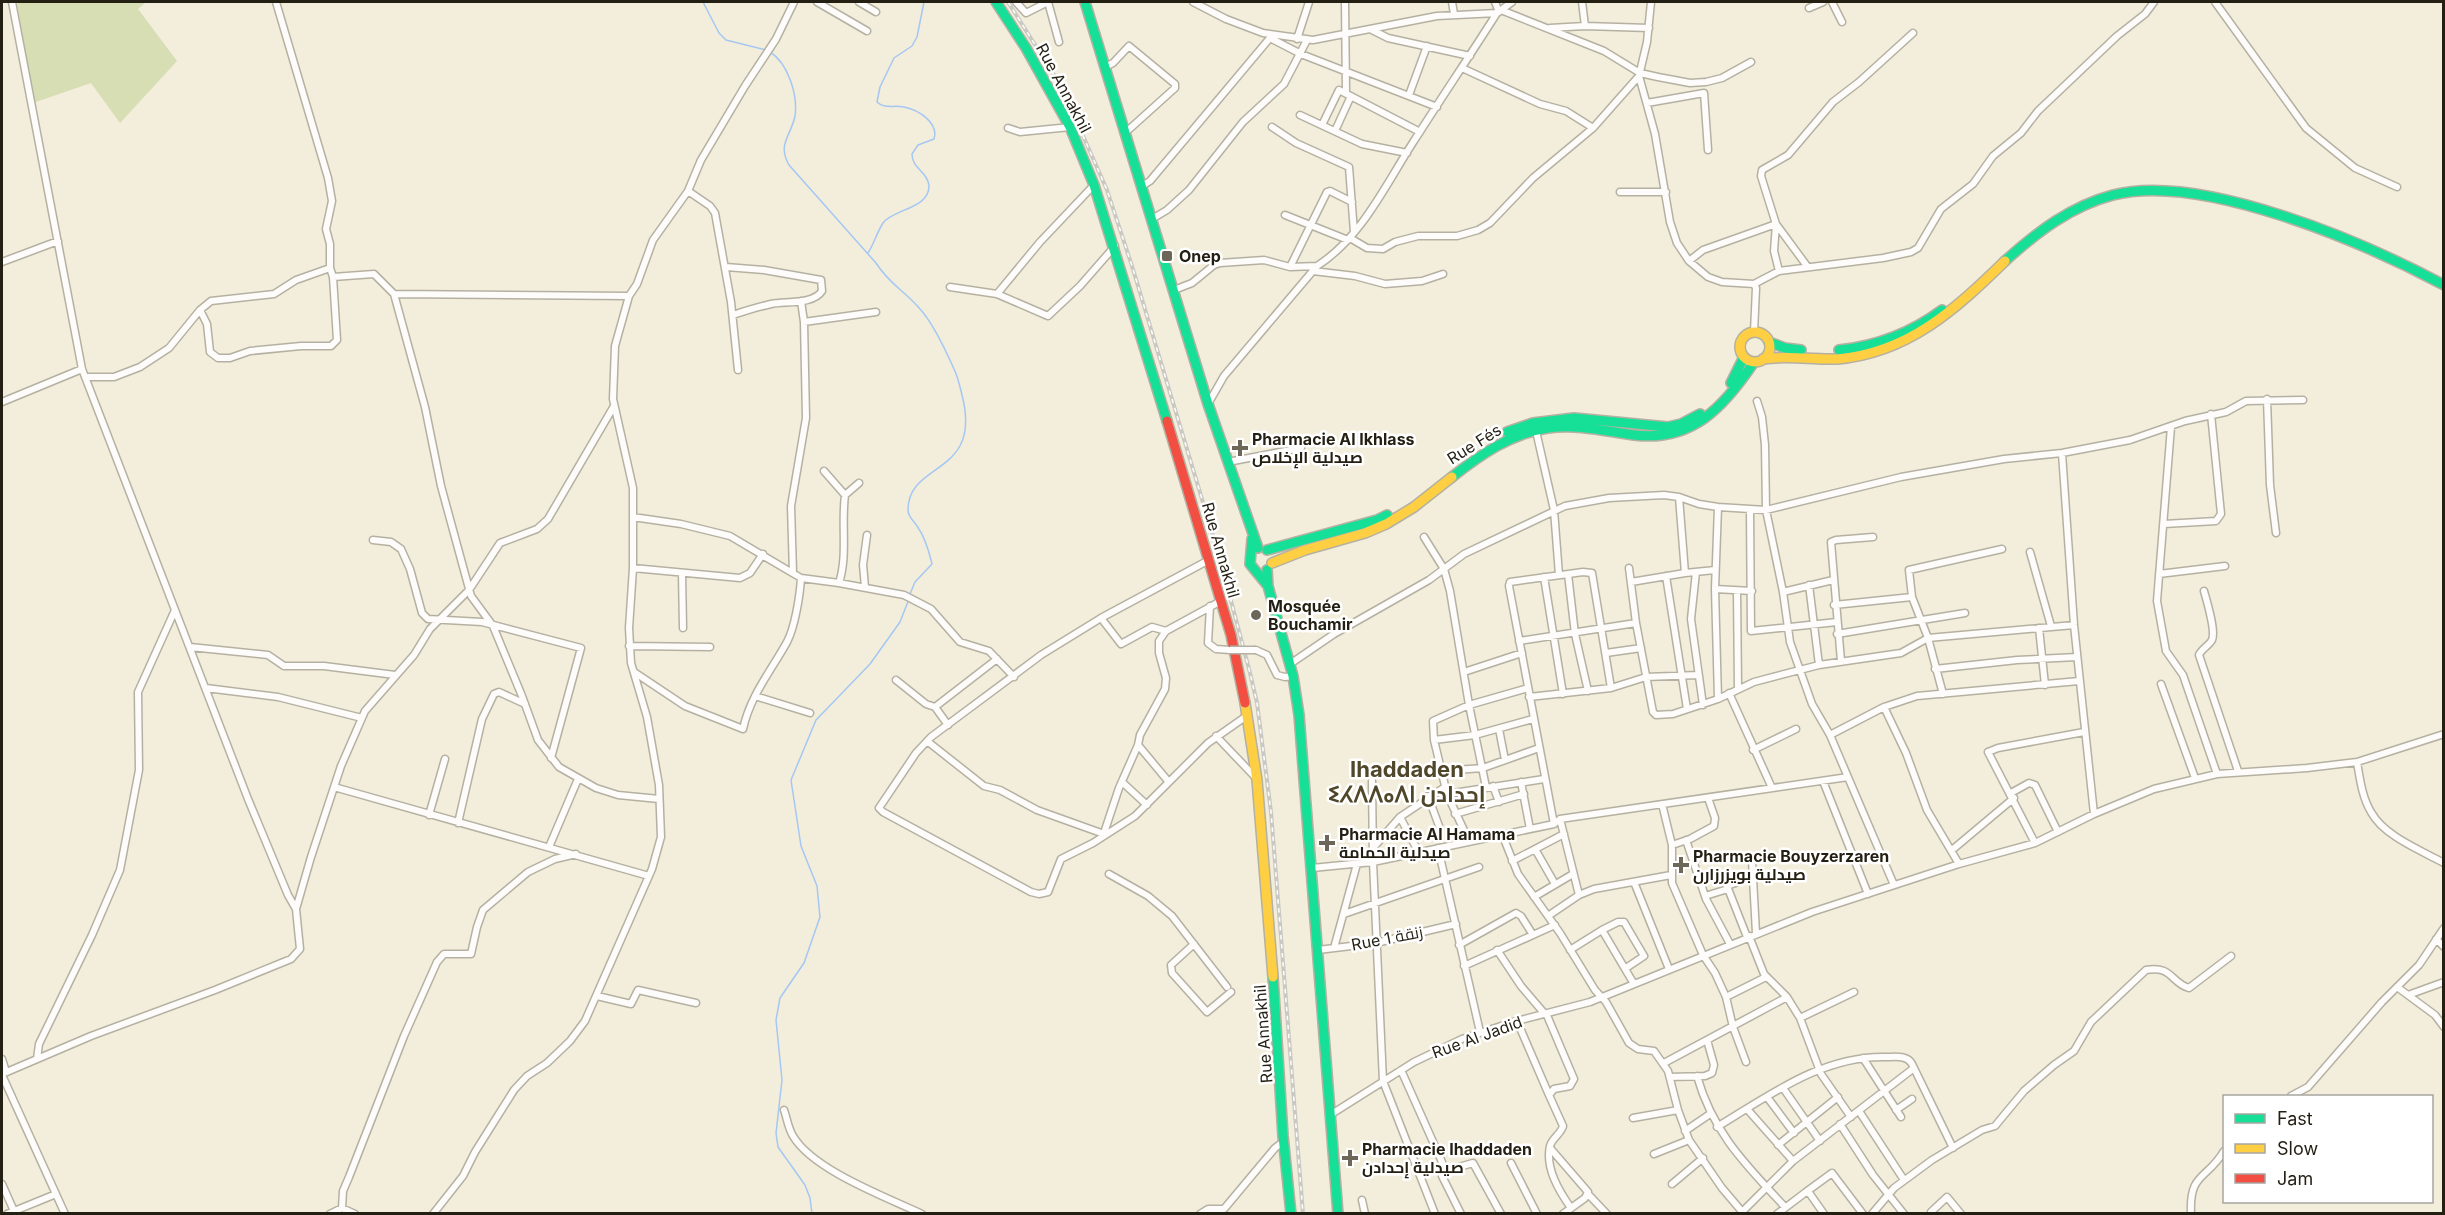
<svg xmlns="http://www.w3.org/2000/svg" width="2445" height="1215" viewBox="0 0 2445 1215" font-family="Inter,Cairo,'Noto Sans Tifinagh',sans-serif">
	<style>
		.green { fill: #d7deb3 }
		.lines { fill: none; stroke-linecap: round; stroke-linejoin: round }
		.stream { stroke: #a4c7f3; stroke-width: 1.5 }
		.street-casing { stroke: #b5b1a2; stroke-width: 9 }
		.fast-casing { stroke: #b5b1a2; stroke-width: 12 }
		.slow-casing { stroke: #b5b1a2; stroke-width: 12 }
		.jam-casing { stroke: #b5b1a2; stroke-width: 12 }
		.street { stroke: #fdfcfa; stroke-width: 6 }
		.fast { stroke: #16e098; stroke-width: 9 }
		.slow { stroke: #ffcf43; stroke-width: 9 }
		.jam { stroke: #f24e42; stroke-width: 9 }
		.rail-casing { stroke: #c9c8c3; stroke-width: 4 }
		.rail { stroke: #fff; stroke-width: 1.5; stroke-dasharray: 4.5; stroke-linecap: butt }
		.street-bridge-casing { stroke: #b5b1a2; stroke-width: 9; stroke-linecap: butt }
		.street-bridge { stroke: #fdfcfa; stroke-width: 6 }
		.poi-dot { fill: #6c6758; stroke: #fff; stroke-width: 2 }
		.labels { text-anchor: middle; stroke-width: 5; stroke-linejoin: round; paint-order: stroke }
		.street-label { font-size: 16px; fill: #231f12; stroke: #fff }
		.poi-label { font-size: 16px; font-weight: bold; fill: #231f12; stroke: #fff; text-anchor: start }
		.district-label { font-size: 22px; font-weight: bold; fill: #50472a; stroke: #fff }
	</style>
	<rect width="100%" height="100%" fill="#f3eddb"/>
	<path class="green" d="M17,2H146L138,9L177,61L120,123L91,83L33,103Z"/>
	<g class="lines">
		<path class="stream" d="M703,2L719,33L726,40L766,50
			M770,52C788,63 798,95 795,116C791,136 777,144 789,165L876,263C890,285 905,291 920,309C933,323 946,351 954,369C958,377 960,387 962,395C983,477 908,460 908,510C908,517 914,521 917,526C925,537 929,551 932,564L915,582L910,594
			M868,253C874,244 877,232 883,223C893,209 929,209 929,186C928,172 912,169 912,154L918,145L934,139C939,123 919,110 904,107C894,105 884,109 877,102L880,87L894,58L912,46L917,37L924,2
			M812,1214L810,1198L805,1185L778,1147L776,1133L782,1080L776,1020L780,998L804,963L820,917L817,886L801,846L791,780L816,720L870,664L900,622L909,599"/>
		<g class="street-casing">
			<path id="street" d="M12,2L82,369L248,799L288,895L296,909
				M817,2L867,31
				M859,2L876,12
				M1016,2L1026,13L1048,2
				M1048,2L1059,42
				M1193,2L1226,19L1263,33L1313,40L1437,16L1497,13
				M1345,2L1346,93
				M1452,2L1454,14
				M1495,2L1499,12
				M1582,2L1585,26
				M1832,2L1842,22
				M2215,2L2306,128L2355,168L2397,187
				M1809,8L1823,2
				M1501,10L1604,51L1640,73L1658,77L1690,83L1706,82L1722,78L1751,62
				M1550,28L1585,26L1649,28
				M1372,30L1388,38L1470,56
				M1271,36L1270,38L1301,54L1437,107
				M1297,39L1309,2
				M1105,67L1113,63L1129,46L1175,84V88L1125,133
				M1462,68L1540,104L1566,111L1593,128
				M1639,76L1655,134L1670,222L1677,243L1689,261L1708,277L1722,282L1754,284L1756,288L1754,332
				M1409,95L1427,46
				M1647,103L1704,93L1708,150
				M1300,115L1362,144L1407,153
				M1322,125L1339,90L1420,132
				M1272,127L1296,143L1349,167L1354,232
				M1008,128L1020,132L1070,127
				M1335,131L1351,96
				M1142,186L1150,181L1270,38
				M688,191L710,206L715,213L731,302L738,370
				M1620,192H1666
				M1285,215L1348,240
				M1152,219L1167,210L1189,190L1243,122L1284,84L1307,40
				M1350,238L1367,248L1383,249L1395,242L1418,236H1457L1478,230L1490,223L1533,178L1593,128L1639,76L1647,42L1651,2
				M1689,261L1703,250L1776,224L1807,266
				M2,262L58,241
				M726,267L764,270L821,280L822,291C813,305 785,301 771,304C758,307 745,311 733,315
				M1290,267L1327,192L1330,191L1352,202
				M1313,271L1355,276L1385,284L1422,281L1443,274
				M1779,271L1774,251L1776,224L1761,176L1762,170L1788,155L1833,102L1859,82L1913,33
				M333,277L374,274L394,294L425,407L441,486L471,596L493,626L522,696L538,740L559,767L596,788L618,795L659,799
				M1754,284L1779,271L1883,258L1911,252L1918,248L1941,209L1973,184L1993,156L2021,133L2038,111L2117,36L2145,14L2154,2
				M950,287L997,294L1048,316L1080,286L1115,246
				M1174,290L1192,283L1214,265L1220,263L1264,260L1290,267L1317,266
				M394,294L629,296
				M997,294L1040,242L1094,185
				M200,310L207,324L210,352L218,358H230L250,351L301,346H331L337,340L333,277L330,268V244L326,229L332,201L328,178L276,2
				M804,322L876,312
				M85,377H114L140,367L169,348L200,310L211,301L274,294L296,280L330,268
				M2267,399L2270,485L2276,533
				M1757,401L1762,417L1765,445L1766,510L1783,592L1790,642L1812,704L1830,735L1894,885
				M2,402L82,369
				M1208,404L1224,376L1317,266C1361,238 1385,186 1412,144C1440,100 1469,57 1497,13L1512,2
				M2171,427L2157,601L2166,651L2183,675L2217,774
				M1536,431L1554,510L1559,575
				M2062,453L2074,625L2094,814
				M1228,462L1301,448
				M824,471L845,495
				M1679,497L1685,573L1715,570
				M1750,511L1751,631L1837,622
				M633,517L681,524L730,536L801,578L839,583L904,595L931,609L960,642L989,651L1014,677
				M2164,524L2216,521L2221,514L2211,414
				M1424,537L1444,569L1450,591L1469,705L1486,787
				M373,540L391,542L401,549L410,569L422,613L428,619L482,622L581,648L551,758
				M2030,552L2051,626
				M1209,560L1101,618L1041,655L931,737L916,753L879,808L883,812L1031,892L1039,894L1048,892L1061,859L1093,843L1135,816L1208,743L1248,715
				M633,568L740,578L750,573L763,554
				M1629,568L1636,623L1653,712L1656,715L1673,714L1718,699L1754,682L1819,665L1901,653L1928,638L2074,625
				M1696,572L1691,619L1703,705
				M682,573L683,628
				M793,573L791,506L806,418L804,322L801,301
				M1568,574L1575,634L1588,691
				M2159,574L2225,566
				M1666,576L1687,709
				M1544,577L1563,694
				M1631,582L1685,573
				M839,583C848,555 841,524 845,495L859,483
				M1809,585L1819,665
				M865,587L863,565L867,535
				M1715,589L1752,591
				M1737,591L1738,688
				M2204,591C2207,602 2216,631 2212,640C2209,646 2202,648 2199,655L2238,771
				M1783,592L1833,580
				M1834,605L1912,597
				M1210,606L1208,643L1216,649L1230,650
				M1101,618L1121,644L1152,627L1166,631
				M2039,628L2045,685
				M1837,634L1965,613
				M1519,641L1636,623
				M629,646L710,647
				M190,647L268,655L284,666H324L395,675
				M1256,650L1267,655L1277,675L1285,677L1293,676
				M1606,653L1641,648
				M1841,661L1831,542L1836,540L1873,537
				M1290,664L1334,634L1429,580L1464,554L1565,506L1609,498L1664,495L1679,497L1699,504L1718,507L1766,510L1901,477L2004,459L2062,453L2130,440L2185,421L2226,412L2246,401L2303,400
				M1935,669L2017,660L2077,657
				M634,672L685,706L743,729C750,696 771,671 787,642C795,627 800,595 801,578
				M1464,672L1522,653
				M896,680L926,704L935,707L948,725
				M2161,684L2195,778
				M206,688L278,697L362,718
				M1729,693L1772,788
				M1943,694L1928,638L1912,597L1909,570L2002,549
				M755,696L810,713
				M1529,697L1611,688L1646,677L1698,675
				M1718,699L1715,589L1718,507
				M935,707L997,659
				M1884,707L1906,753L1927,810L1959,864
				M1499,729L1505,760
				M1830,735L1884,707L1917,696L2079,681
				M1216,736L1257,779
				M1434,740L1475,735L1533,719
				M927,741L984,786L1000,790L1037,810L1104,834
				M1138,745L1168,781
				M1753,750L1796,729
				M2357,762C2360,779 2362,797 2371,812C2384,836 2420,850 2444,863
				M1441,771L1483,768L1539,748
				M1372,781L1373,862L1383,1081L1435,1214
				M1823,781L1868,894
				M1122,782L1147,805
				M1521,782L1530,829
				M1493,786L1499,802
				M334,787L649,876
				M2011,793L2029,783L2035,785L2058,832
				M1447,794L1544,779
				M1428,796L1439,826
				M1662,804L1672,845V883L1703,955L1715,973L1726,997L1733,1027L1746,1062
				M1455,814L1524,794
				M429,815L445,759
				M1400,817L1419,853
				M1560,819L1579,895
				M458,823L482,719L494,694L499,692L525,704
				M1554,824L1509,586L1510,582L1583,572L1592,573L1611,688
				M1502,834L1518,874L1560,933L1595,990L1606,1002L1629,1043L1638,1049L1654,1051L1668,1071L1678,1110L1689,1140L1722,1188L1744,1214
				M1103,836L1119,788L1138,745L1140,735L1165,689L1166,678L1159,653V641L1166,631L1221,601
				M1686,840L1706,899L1730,944
				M1469,841L1447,794L1434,740L1433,721L1469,705L1528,688
				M2035,843L1988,752L1998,748L2084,732
				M1672,845L1690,839L1714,826L1715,818L1708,798
				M549,847L578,779
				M1373,848L1400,817L1445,787
				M1438,848L1480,1032
				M1535,849L1555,884
				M1952,850L2014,798
				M1752,860L1756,933
				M1512,861L1564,834
				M1312,868L1373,862L1554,824L1560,819L1848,777
				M1109,874L1148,896L1172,916L1227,987
				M1634,882L1669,969
				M1705,896L1728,889
				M1534,897L1573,874
				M1344,914L1479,867
				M1548,916L1579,895L1594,889L1671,875
				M1602,930L1618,922H1624L1644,956L1626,968
				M1749,936L1764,974L1787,997L1800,1018L1821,1074L1851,1117
				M1747,937L1727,886L1752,877
				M2436,939L2444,947
				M1194,944L1171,965L1172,973L1207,1012L1231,992
				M1459,945L1516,913L1521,916L1533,935
				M1334,948L1357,864
				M1318,950L1376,943L1456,924
				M1497,950L1521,986L1544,1013
				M1570,950L1602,930L1634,984
				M1464,966L1555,925
				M2397,987L2435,1015L2444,1027
				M2408,995L2444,982
				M597,996L631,1004L638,990L696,1003
				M1726,997L1766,977
				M1546,1013L1574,1079L1570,1086L1554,1089L1549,1095L1563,1126C1561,1134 1552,1138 1550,1146C1545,1168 1559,1191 1571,1208
				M1800,1018L1854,992
				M1517,1021L1549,1095
				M1863,1058L1901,1117
				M2,1059L6,1072
				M37,1059L39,1044L92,935L120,870L139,770L138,692L175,610
				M1664,1063L1787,997
				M1401,1070L1442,1162V1176L1461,1214
				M2,1074L91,1036L215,990L291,959L300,949L296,909L311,857L341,766L365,711L414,655L430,629L469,590L500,543L537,529L548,519L614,406
				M2,1075L65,1214
				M1697,1076C1713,1133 1746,1165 1785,1207
				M1670,1077L1705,1076L1712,1073L1714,1065L1707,1040
				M1783,1088L1820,1141
				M2291,1096L2308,1087L2382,1002L2419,965L2444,928
				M1767,1097L1794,1133
				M1747,1109L1793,1161
				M784,1110C787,1118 788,1128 793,1136C813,1170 886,1197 922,1214
				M1896,1110L1912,1099
				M1859,1111L1904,1180
				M1330,1115L1414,1062L1462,1039L1513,1022L1590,1002L1812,912L1959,864L2035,843L2094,814L2154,789L2217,774L2307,768L2357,762L2444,734
				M1633,1118L1678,1110
				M1840,1124L1873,1175L1904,1214
				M1717,1127C1770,1095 1823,1055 1887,1057C1896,1057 1907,1055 1912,1064L1953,1148
				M1685,1131L1710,1114
				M1778,1145L1838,1097
				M1550,1148L1588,1192L1585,1198L1563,1214
				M1654,1154L1689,1140
				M1511,1163L1537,1214
				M1441,1172L1473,1163L1501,1214
				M2,1184L14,1211
				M1672,1184L1703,1158
				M1806,1192L1832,1173L1863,1214
				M1588,1194L1607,1214
				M1362,1200L1365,1214
				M342,1208L343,1191L349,1177L404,1036L437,962L444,954H471L477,927L483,910L528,872L555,859L576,854
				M1742,1212L1793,1161L1914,1068
				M1931,1212L1947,1197L1961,1214
				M7,1214L56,1194
				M330,1214L342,1208L355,1214
				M433,1214L463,1176L475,1152L514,1090L527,1076L547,1063L570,1041L585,1021L652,869L661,837L659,785L647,717L631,663L629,628L633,568V488L613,399L615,346L629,296L637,284L653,240L688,191L701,160L745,86L776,39L794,2
				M1200,1214L1208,1209H1224L1275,1148L1284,1141
				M1777,1214L1806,1192L1810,1194L1824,1214
				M1872,1214L1894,1188L1932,1160L1982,1130L1995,1126L2024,1091L2054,1065L2074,1051L2091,1022L2146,970C2172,965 2171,983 2189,988L2231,956
				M2191,1214C2189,1172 2207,1180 2224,1151"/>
		</g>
		<g class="fast-casing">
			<path id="fast" d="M996,2L1026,48L1070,127L1094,185L1167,421
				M1085,2L1208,404L1258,548
				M2005,261C2037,232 2071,206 2113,195C2202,172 2365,243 2444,285
				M1769,342L1785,348L1801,350
				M1839,350C1877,346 1911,333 1942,310
				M1731,383L1744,357
				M1507,432L1533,423L1574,418L1668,427L1681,424L1700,414
				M1452,477C1480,455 1511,433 1548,428C1577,424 1605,431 1634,435C1692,442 1724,407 1754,362
				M1252,539L1250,564L1268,586
				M1267,550L1377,520L1387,515
				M1267,570L1268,586L1293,676L1299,715L1338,1214
				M1273,977L1283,1136L1291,1214"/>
		</g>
		<g class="slow-casing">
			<path id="slow" d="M1740 347a15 15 0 1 1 30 0a15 15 0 1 1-30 0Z
				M1763,359C1788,355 1812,360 1837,359C1908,353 1956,309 2005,261
				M1272,563L1305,550L1365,533L1386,524L1414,507L1452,477
				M1245,703L1257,780L1273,977"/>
		</g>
		<g class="jam-casing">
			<path id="jam" d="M1167,421L1231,635L1245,703"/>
		</g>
		<use href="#street" class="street"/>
		<use href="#fast" class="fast"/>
		<use href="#slow" class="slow"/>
		<use href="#jam" class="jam"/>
		<g class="rail-casing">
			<path id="rail" d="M1008,2L1061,86L1107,190L1132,266L1220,559L1250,673L1257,703L1271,812L1303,1214"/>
		</g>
		<use href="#rail" class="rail"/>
		<g class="street-bridge-casing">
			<path id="street-bridge" d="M1230,650H1256"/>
		</g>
		<use href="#street-bridge" class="street-bridge"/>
	</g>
	<g class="poi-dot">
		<rect x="1161" y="250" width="12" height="12" rx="3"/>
		<path d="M1237 439h6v6h6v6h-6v6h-6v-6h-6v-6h6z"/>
		<circle cx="1256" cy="615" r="6"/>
		<path d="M1324 834h6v6h6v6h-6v6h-6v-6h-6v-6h6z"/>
		<path d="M1678 856h6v6h6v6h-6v6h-6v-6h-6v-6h6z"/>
		<path d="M1347 1149h6v6h6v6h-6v6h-6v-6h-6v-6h6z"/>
	</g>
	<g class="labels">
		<g class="street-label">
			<text transform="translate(1064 88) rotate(62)" y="6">Rue Annakhil</text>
			<text transform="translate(1474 444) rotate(-32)" y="6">Rue Fés</text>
			<text transform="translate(1221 550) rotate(74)" y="6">Rue Annakhil</text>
			<text transform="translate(1387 938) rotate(-11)" y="6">Rue 1 زنقة</text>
			<text transform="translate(1263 1034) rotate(-94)" y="6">Rue Annakhil</text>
			<text transform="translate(1477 1037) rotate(-20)" y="6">Rue Al Jadid</text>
		</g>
		<g class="poi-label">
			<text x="1179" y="262">Onep</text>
			<text x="1252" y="445">Pharmacie Al Ikhlass<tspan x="1252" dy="18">صيدلية الإخلاص</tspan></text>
			<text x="1268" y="612">Mosquée<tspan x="1268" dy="18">Bouchamir</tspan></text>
			<text x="1339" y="840">Pharmacie Al Hamama<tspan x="1339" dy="18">صيدلية الحمامة</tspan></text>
			<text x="1693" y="862">Pharmacie Bouyzerzaren<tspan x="1693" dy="18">صيدلية بويزرزارن</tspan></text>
			<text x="1362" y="1155">Pharmacie Ihaddaden<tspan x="1362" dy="18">صيدلية إحدادن</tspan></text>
		</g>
		<g class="district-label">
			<text x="1407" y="777">Ihaddaden<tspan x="1407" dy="25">ⵉⵃⴷⴷⴰⴷⵏ إحدادن</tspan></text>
		</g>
	</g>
	<rect width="2445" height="1215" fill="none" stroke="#231f12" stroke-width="6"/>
	<rect x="2223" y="1095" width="210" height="108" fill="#ffffff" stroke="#a7a5a0" stroke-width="1.5"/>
	<rect x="2235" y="1114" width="30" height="9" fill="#16e098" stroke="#a7a5a0" stroke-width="1.5"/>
	<text x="2277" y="1125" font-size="18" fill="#231f12">Fast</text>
	<rect x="2235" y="1144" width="30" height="9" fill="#ffcf43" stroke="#a7a5a0" stroke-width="1.5"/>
	<text x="2277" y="1155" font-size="18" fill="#231f12">Slow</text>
	<rect x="2235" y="1174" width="30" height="9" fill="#f24e42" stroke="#a7a5a0" stroke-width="1.5"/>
	<text x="2277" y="1185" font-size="18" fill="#231f12">Jam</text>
</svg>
